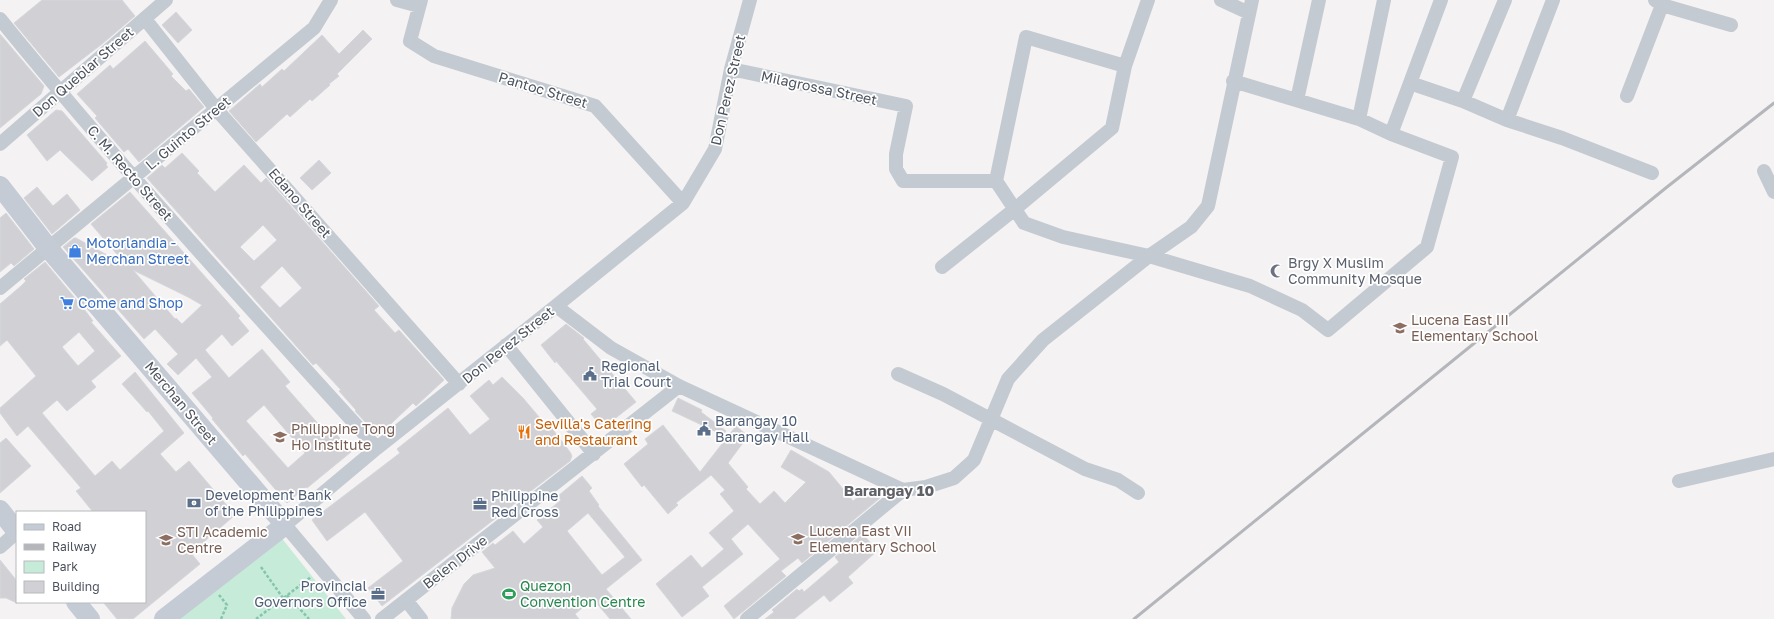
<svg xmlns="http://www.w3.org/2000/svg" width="1774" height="619" viewBox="0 0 1774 619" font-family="'Golos Text',sans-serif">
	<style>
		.green { fill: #c7ebd9 }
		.building { fill: #d0d0d5; stroke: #d6d7dc; fill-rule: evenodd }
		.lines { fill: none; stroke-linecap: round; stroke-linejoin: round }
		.path { stroke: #83c5ad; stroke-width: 2.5; stroke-dasharray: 3 2; stroke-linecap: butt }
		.street { stroke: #c4cad1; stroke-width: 14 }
		.secondary { stroke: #c5cbd5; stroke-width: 20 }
		.rail { stroke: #b5b6bb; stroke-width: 3 }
		.labels { text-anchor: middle; stroke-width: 3.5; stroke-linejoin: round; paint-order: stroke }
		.street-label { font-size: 14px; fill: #4c525d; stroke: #fff }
		.shop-label { font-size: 14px; fill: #366cbe; stroke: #fff; text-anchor: start }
		.worship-label { font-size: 14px; fill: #5b616d; stroke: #fff; text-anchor: start }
		.education-label { font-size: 14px; fill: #785e54; stroke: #fff; text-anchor: start }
		.service-label { font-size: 14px; fill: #4e5e75; stroke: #fff; text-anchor: start }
		.food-label { font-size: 14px; fill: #c56008; stroke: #fff; text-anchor: start }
		.leisure-label { font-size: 14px; fill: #27864d; stroke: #fff; text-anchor: start }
		.neighbourhood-label { font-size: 15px; font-weight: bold; fill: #5f6166; stroke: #fff }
	</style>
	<rect width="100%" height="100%" fill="#f4f2f2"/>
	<path class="green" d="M280,536L346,619H176Z"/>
	<path class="building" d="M42,0H122L135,16L102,44L59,77L14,23Z
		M176,12L192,30L178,43L162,25Z
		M363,30L372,39L337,74L339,76L329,84L330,85L312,101L310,99L290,117L287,114L256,142L229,111L260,84L262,87L282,69L284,71L322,35L339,54Z
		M0,34L44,86L41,94L0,128Z
		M145,41L173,74L171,76L186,91L189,89L204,107L139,162L128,149L124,152L95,118L97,116L77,94L110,65L113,69Z
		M56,110L62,111L107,163L106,165L108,167L92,181L60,150L47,161L27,135Z
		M182,153L199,171L197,173L215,192L244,165L261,183L266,178L379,306L374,310L395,333L399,330L444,380L416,406L413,403L378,436L355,411L356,410L339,391L341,390L316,363L313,365L147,178L162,165L165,168ZM263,225L277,240L254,261L240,247ZM282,266L302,288L280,308L260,287Z
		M319,160L331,173L312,190L300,178Z
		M37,187L53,206L67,194L80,210L52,234L24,198Z
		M130,192L240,316L238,318L249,331L232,346L222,334L205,350L229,378L262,349L290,382L285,386L328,435L333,430L351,452L307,488L306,487L287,503L245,454L243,456L212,419L213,418L192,393L212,377L196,358L178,375L167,364L178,354L155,329L144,339L63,247L74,238H76L127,266L91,224ZM133,270L188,297L202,305L182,324L176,318L175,319ZM264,405L305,453L288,468L246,421Z
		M6,213L34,249L14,266L11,263L0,272V218Z
		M45,262L84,309L93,321L91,322L121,356L91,381L96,387L67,411L57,400L42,413L95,476L112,461L120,470L164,431L148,411L147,412L122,384L135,372L184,433L160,454L176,472L189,461L235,515L191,553L200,564L133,619H117L103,602H145V512H93L76,491L81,488L28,426L17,436L0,413V408L36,376L7,340L0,346V304L21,286L26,281L24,279ZM79,332L95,351L78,366L62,347Z
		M566,324L584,338L583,339L636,402L603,428L591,414L597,409L556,361L555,363L541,345Z
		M502,377L523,398L545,424L547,422L570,452L572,456L570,461L382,606L368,588L403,561L365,512L327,541L312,520L400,453L397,449L448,408L470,435L490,419L470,396L489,380L493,385Z
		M678,398L702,410L701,412L726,431L723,435L672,411Z
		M663,425L700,472L736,426L748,436L728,463L748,487L746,489L760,504L774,491L785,503L806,482L781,467L791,450L829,472L853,501L870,487L880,498L802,563L798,558L781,571L786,576L734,619L724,606L780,559L748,524L731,539L743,554L702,587L709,596L682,617L656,584L691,555L702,568L724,549L709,533L734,511L720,494L725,490L711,475L676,503L678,505L668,514L644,485L642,487L624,464L648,444L645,439Z
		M6,438L31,466L0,493V443Z
		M582,476L592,488L589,491L599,505L598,506L642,560L606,589L631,619H610L593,599L575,614L579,619H451L452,608L464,584L473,575L495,568L482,552L493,543L495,545L513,531L524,544L543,527L537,520L561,500L558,496ZM588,513L625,557L602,575L567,531Z
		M863,534L877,551L848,577L853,583L830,602L824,595L794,619H765L774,612L772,610L797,589L799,591L802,589L804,592L839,562L835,557Z
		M0,560L17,581V603L6,598H0Z"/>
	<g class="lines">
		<path class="path" d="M261,567L283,598
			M219,595L227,605L221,619
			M287,595L309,619
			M256,619L311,577"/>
		<path class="street" d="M397,0L419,6
			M421,0L410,41L434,56L595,106L683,203
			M1148,0L1125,66L1026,37L996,181L1024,223L1063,237L1149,256L1250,286L1302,310L1328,330L1427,247L1452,157L1391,134L1359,119L1233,81
			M1221,0L1249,13
			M1655,0L1662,5L1731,25
			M0,19C120,167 249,307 377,448
			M145,19L217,110L459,384
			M731,69L906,106L896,154V169L903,181H996
			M1410,83L1463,101L1507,120L1562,138L1652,173
			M1627,96L1662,5
			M1297,100L1319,0
			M1463,101L1505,0
			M1359,119L1384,0
			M1507,120L1553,0
			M1391,134L1441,0
			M0,144L166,0
			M1764,171L1774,192
			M942,267L1015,209L1112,128L1125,66
			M0,288L314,28L331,0
			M556,306L611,348L679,386L903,490
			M506,345L594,454
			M898,374L943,394L1085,469L1118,480L1138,493
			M1679,481L1774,459
			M903,490L926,487L954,478L974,460L1008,379L1043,340L1149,256L1191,227L1208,206L1252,0
			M0,547L17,532
			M406,600L421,619
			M364,619L285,525L377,448L556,306L683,203L715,149L731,69L750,0
			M382,619L679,386
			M747,619L903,490"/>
		<path class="secondary" d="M0,186L49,249L285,525L164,619
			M0,510L17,532
			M76,602L90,619"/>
		<path class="rail" d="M1134,619L1667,187L1774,103"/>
	</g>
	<defs>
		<g id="shop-bare" transform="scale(1.08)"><path d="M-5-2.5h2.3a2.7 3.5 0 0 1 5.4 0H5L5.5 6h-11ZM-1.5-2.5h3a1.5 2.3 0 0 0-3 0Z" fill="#3f7fe0" stroke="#fff" stroke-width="2.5" paint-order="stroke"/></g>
		<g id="mosque-bare" transform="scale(1.08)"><path d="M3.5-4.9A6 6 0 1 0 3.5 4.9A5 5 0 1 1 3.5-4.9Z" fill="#6b7280" stroke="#fff" stroke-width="2.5" paint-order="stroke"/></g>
		<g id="supermarket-bare" transform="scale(1.08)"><path d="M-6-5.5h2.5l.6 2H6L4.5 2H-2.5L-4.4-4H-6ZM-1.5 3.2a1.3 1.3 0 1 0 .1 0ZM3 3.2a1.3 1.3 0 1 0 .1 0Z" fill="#3f7fe0" stroke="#fff" stroke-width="2.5" paint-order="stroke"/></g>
		<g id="school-bare" transform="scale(1.08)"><path d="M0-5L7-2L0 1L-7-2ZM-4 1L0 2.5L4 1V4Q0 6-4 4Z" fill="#8d6e63" stroke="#fff" stroke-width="2.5" paint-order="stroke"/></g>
		<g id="civic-bare" transform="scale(1.08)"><path d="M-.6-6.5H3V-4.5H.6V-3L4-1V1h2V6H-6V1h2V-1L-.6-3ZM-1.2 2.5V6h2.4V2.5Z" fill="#5c6f8a" stroke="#fff" stroke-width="2.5" paint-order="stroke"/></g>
		<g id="restaurant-bare" transform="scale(1.08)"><path d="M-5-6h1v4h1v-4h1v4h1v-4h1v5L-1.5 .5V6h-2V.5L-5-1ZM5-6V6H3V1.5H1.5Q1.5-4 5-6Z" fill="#e8710a" stroke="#fff" stroke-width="2.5" paint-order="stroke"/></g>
		<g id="bank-bare" transform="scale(1.08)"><path d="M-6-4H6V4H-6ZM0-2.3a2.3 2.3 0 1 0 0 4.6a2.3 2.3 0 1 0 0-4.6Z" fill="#5c6f8a" stroke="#fff" stroke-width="2.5" paint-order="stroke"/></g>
		<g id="office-bare" transform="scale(1.08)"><path d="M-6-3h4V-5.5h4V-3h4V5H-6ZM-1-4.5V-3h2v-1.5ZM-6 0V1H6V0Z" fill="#5c6f8a" stroke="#fff" stroke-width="2.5" paint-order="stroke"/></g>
		<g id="university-bare" transform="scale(1.08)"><path d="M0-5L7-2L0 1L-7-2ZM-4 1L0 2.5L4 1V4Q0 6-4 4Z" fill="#8d6e63" stroke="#fff" stroke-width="2.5" paint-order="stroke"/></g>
		<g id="stadium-bare" transform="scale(1.08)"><path d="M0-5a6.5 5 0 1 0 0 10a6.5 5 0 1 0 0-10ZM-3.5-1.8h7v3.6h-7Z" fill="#2e9e5b" stroke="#fff" stroke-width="2.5" paint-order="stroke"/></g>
	</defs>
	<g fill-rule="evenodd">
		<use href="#shop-bare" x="75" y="251"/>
		<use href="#mosque-bare" x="1277" y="271"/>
		<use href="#supermarket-bare" x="67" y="303"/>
		<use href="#school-bare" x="1400" y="328"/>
		<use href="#civic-bare" x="590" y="374"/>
		<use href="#civic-bare" x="704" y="429"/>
		<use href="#restaurant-bare" x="524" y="432"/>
		<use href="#school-bare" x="280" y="437"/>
		<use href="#bank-bare" x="194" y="503"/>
		<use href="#office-bare" x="480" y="504"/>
		<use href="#school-bare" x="798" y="539"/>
		<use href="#university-bare" x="166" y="540"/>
		<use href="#office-bare" x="378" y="594"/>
		<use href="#stadium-bare" x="509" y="594"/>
	</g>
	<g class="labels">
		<g class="street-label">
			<text transform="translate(83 72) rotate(-41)" y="5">Don Queblar Street</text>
			<text transform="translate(819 88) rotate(12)" y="5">Milagrossa Street</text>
			<text transform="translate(543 90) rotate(17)" y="5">Pantoc Street</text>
			<text transform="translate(728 90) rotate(-77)" y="5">Don Perez Street</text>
			<text transform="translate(188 133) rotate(-40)" y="5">L. Guinto Street</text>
			<text transform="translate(130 173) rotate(49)" y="5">C. M. Recto Street</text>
			<text transform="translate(300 203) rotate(49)" y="5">Edano Street</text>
			<text transform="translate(508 345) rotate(-39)" y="5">Don Perez Street</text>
			<text transform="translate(181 403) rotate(50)" y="5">Merchan Street</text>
			<text transform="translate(455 562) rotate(-38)" y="5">Belen Drive</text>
		</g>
		<g class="shop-label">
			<text x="86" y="248">Motorlandia -<tspan x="86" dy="16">Merchan Street</tspan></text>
			<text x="78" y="308">Come and Shop</text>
		</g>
		<g class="worship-label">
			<text x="1288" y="268">Brgy X Muslim<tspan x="1288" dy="16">Community Mosque</tspan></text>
		</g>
		<g class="education-label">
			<text x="1411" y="325">Lucena East III<tspan x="1411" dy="16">Elementary School</tspan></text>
			<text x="291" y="434">Philippine Tong<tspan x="291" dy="16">Ho Institute</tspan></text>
			<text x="809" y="536">Lucena East VII<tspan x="809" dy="16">Elementary School</tspan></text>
			<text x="177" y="537">STI Academic<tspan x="177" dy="16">Centre</tspan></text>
		</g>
		<g class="service-label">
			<text x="601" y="371">Regional<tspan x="601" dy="16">Trial Court</tspan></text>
			<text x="715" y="426">Barangay 10<tspan x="715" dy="16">Barangay Hall</tspan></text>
			<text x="205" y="500">Development Bank<tspan x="205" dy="16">of the Philippines</tspan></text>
			<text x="491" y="501">Philippine<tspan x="491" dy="16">Red Cross</tspan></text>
			<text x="367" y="591" text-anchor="end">Provincial<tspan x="367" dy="16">Governors Office</tspan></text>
		</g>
		<g class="food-label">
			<text x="535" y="429">Sevilla's Catering<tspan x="535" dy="16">and Restaurant</tspan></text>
		</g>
		<g class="leisure-label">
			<text x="520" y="591">Quezon<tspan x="520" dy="16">Convention Centre</tspan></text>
		</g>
		<g class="neighbourhood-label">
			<text x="889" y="496">Barangay 10</text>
		</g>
	</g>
	<rect x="16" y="511" width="130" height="92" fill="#ffffff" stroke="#b7babe"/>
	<rect x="24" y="524" width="20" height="6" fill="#c5cbd5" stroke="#b7babe"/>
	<text x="52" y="531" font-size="12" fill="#4c525d">Road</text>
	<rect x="24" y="544" width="20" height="6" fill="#b5b6bb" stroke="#b7babe"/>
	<text x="52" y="551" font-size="12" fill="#4c525d">Railway</text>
	<rect x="24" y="561" width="20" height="12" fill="#c7ebd9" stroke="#b7babe"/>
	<text x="52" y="571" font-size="12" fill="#4c525d">Park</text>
	<rect x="24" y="581" width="20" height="12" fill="#d0d0d5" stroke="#b7babe"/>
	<text x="52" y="591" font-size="12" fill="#4c525d">Building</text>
</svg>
